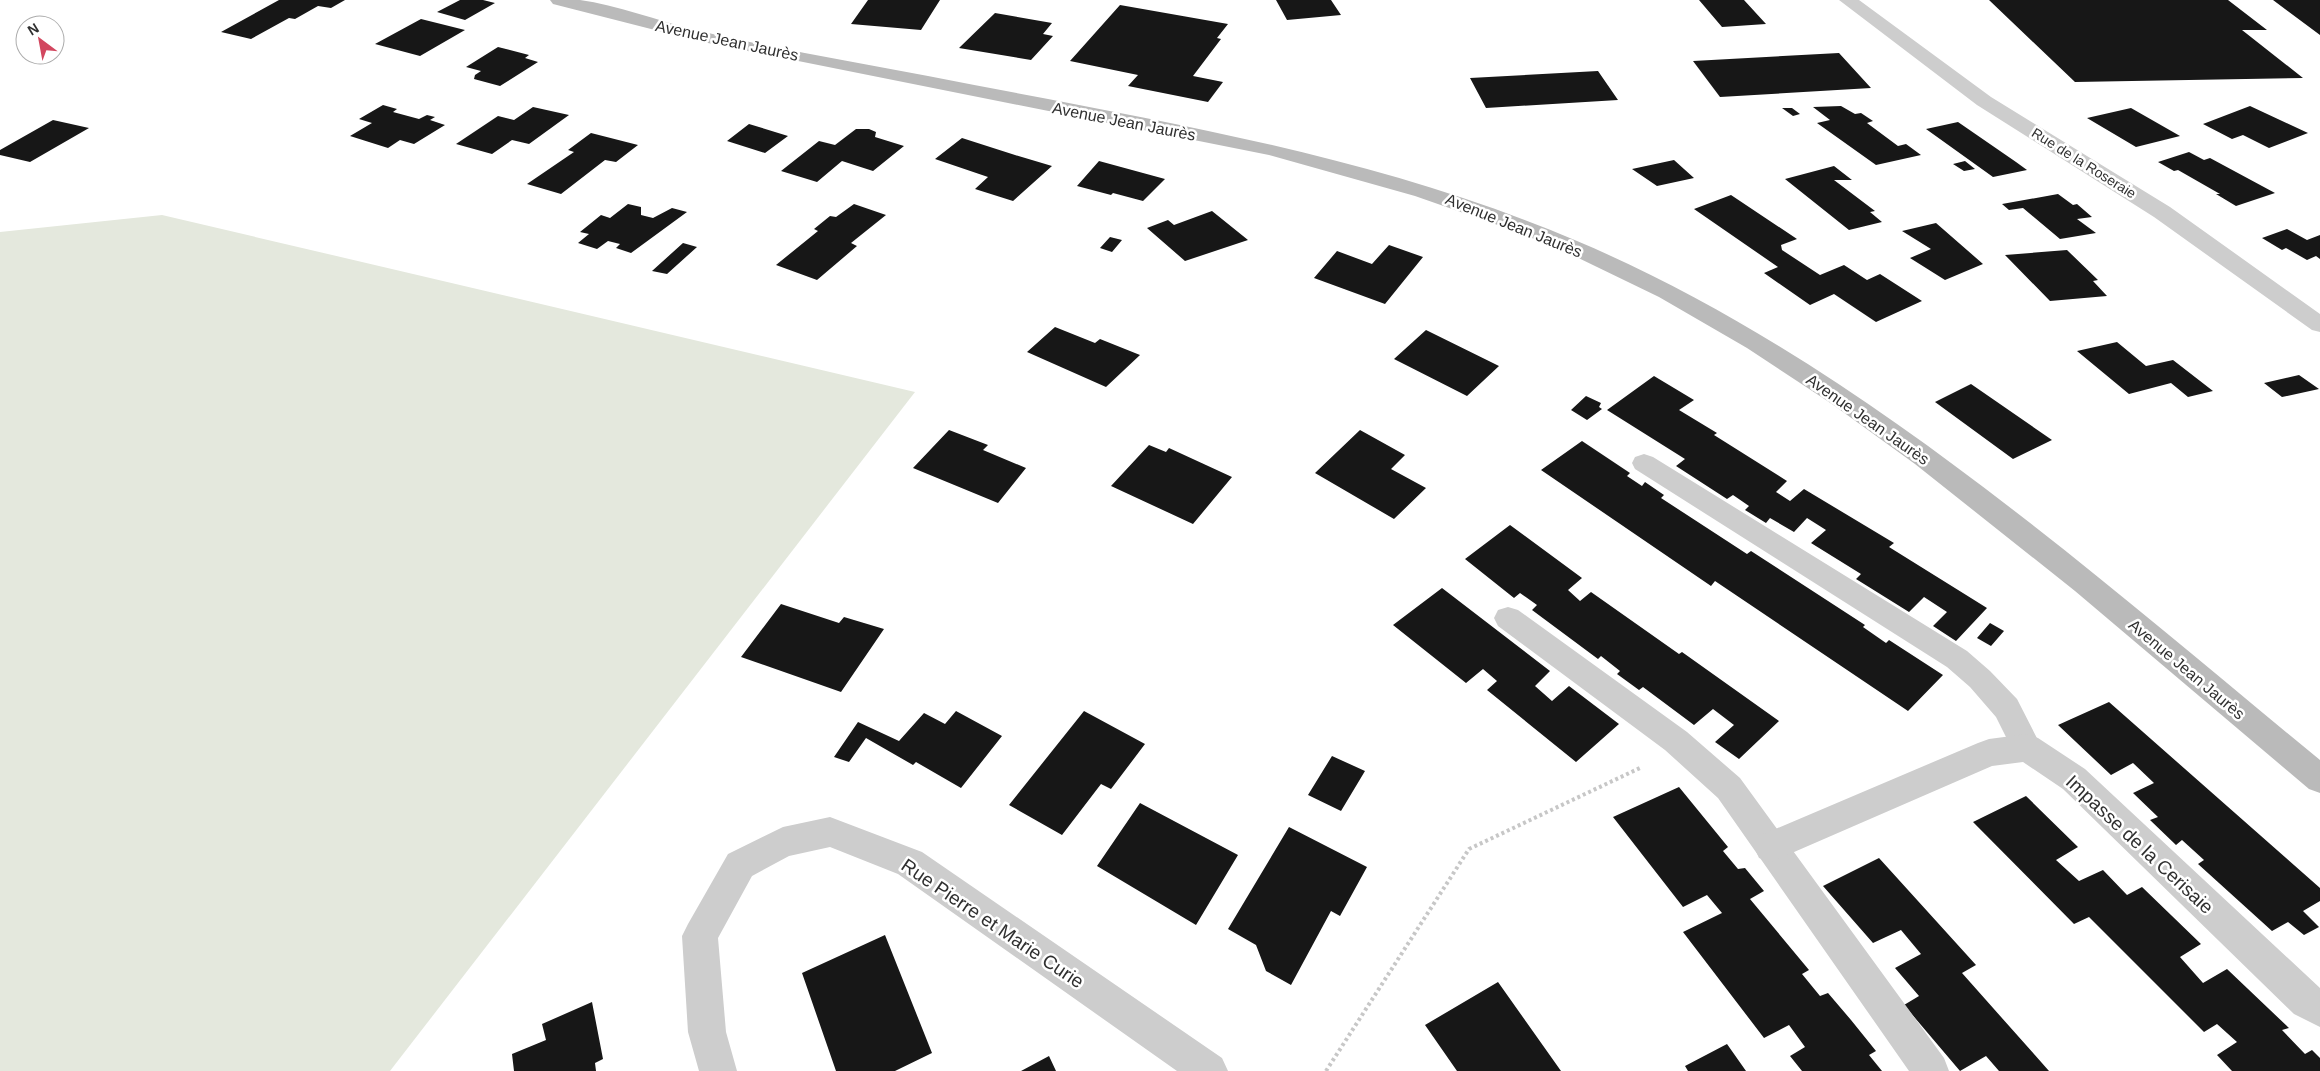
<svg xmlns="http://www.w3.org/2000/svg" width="2320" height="1071" viewBox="0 0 2320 1071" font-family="Arial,sans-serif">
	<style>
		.green { fill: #e4e8dd }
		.building { fill: #171717 }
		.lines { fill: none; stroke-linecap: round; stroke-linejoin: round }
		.path { stroke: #c7c7c7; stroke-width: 4; stroke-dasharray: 3 3; stroke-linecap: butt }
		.service { fill: #cdcdcd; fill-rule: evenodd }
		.minor { fill: #cdcdcd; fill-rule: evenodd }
		.secondary { fill: #bababa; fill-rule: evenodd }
		.labels { text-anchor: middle; stroke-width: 5; stroke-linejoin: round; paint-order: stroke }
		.far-street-label { font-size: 14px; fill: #303030; stroke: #fff }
		.street-label { font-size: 16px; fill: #303030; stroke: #fff }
		.near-street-label { font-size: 19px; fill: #303030; stroke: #fff }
	</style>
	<rect width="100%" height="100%" fill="#fff"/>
	<path class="green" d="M162,215L915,392L390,1071H0V232Z"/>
	<path class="building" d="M279,0H345L331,8L318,6L295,19L289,18L251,39L221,32Z
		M460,0H483L495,3L465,20L437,12Z
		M868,0H940L921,30L851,24Z
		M1276,0H1331L1341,15L1287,20Z
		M1699,0H1744L1766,24L1722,27Z
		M1989,0H2228L2267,30H2242L2303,78L2075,82Z
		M2273,0H2320V35Z
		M1120,5L1228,24L1217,38L1221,39L1193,76L1223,82L1208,102L1128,86L1138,75L1070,61Z
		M995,13L1052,23L1043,34L1053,36L1031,60L959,48Z
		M421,19L465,30L420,56L375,44Z
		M498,47L529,55L525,58L538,62L500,86L474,79L475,75L481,71L466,67Z
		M1839,53L1871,88L1720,97L1693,61Z
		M1598,71L1618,100L1486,108L1470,78Z
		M383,105L397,109L393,112L419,119L427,115L435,117L430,120L445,125L414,144L400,140L388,148L350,136L372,123L359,119Z
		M1841,106L1855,114L1861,113L1873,121L1867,123L1898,146L1906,144L1921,155L1876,165L1817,123L1830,120L1813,107Z
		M2250,106L2308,133L2269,148L2243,135L2232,139L2203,124Z
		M533,107L569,115L529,144L512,140L492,154L456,144L498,116L514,120Z
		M1782,108H1792L1800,114L1793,116Z
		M2131,108L2180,136L2136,147L2087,118Z
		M53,120L89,128L30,162L0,155V150Z
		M1958,122L2016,162L2027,170L1993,177L1926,129Z
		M749,124L788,136L765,153L727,141Z
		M856,129H869L876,132L875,137L904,146L873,171L842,161L817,182L781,171L819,141L835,145Z
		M591,133L638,145L616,162L605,160L561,194L527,184L574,152L568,150Z
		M962,138L1015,155L1052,166L1013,201L975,189L988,177L935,159Z
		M2189,152L2204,160L2210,158L2275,193L2236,206L2216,194H2220L2178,170L2174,171L2158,162Z
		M1674,160L1694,178L1657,186L1632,169Z
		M1099,161L1165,179L1143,201L1113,193L1111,195L1077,186Z
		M1965,161L1975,169L1964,171L1953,164Z
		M1834,166L1852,180H1834L1875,211L1870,212L1882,222L1849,230L1785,179Z
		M2058,194L2073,205L2077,204L2092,217L2077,219L2096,233L2060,239L2023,208L2009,210L2002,204Z
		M1731,195L1797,239L1781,245L1782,250L1820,275L1844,265L1867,280L1880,274L1922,301L1876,322L1834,294L1810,305L1764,273L1778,267L1694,209Z
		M628,204L641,207V215L653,218L672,208L687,212L631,253L616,248L620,244L608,241L597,249L578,243L589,234L580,232L601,215L610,218Z
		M854,204L886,215L851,243L857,246L817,280L776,265L818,231L814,229L830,216L836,217Z
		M1212,211L1248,240L1185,261L1147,228L1168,220L1174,225Z
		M1936,223L1983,264L1945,280L1910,258L1931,249L1902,231Z
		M2287,229L2307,240L2320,235V259L2316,256L2307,260L2286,248L2282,250L2262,238Z
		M1110,237L1122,240L1112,252L1100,248Z
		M683,243L697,247L667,274L652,271Z
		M1389,245L1423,257L1385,304L1314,278L1337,251L1372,264Z
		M2067,250L2098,280L2093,281L2107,296L2050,301L2005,255Z
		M1055,327L1095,343L1100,339L1140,355L1106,387L1027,352Z
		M1426,330L1499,366L1467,396L1394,359Z
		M2117,342L2146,366L2173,360L2213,391L2188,397L2171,383L2129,394L2077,351Z
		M2299,375L2319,389L2282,397L2264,383Z
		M1654,376L1694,400L1679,410L1717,433L1714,435L1787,481L1776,492L1790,501L1804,489L1894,543L1889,547L1987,608L1956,641L1933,626L1947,612L1924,597L1909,612L1856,579L1861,574L1811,543L1826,530L1807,518L1794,532L1770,518L1766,523L1745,510L1749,506L1733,495L1727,499L1676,466L1685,459L1607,410Z
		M1971,384L2052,440L2013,459L1935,402Z
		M1586,396L1601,403L1599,407L1602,409L1587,420L1571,410Z
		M949,430L988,445L983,450L1026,468L998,503L913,468Z
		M1360,430L1405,455L1391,469L1426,488L1394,519L1315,473Z
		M1582,441L1630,473L1627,476L1642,486L1645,482L1664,495L1661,498L1747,554L1751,551L1865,625L1863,627L1886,643L1889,640L1943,675L1908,711L1715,581L1711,586L1541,470Z
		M1149,445L1166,452L1169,448L1232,477L1193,524L1111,486Z
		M1510,525L1582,578L1568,590L1580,601L1591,592L1679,654L1682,652L1779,721L1739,759L1715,742L1734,725L1713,709L1694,725L1643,687L1639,690L1617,674L1620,671L1601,656L1598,659L1532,610L1537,605L1520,593L1514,598L1465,559Z
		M1442,588L1550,671L1535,686L1552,701L1569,686L1619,724L1576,762L1487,690L1497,681L1483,669L1466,683L1393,625Z
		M781,604L839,623L844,617L884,629L841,692L741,657Z
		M1990,623L2004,631L1991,646L1977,638Z
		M2109,702L2320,888V901L2303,911L2319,927L2304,935L2288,922L2272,931L2198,864L2204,860L2182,840L2176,845L2150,820L2158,817L2133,793L2154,783L2133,763L2111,775L2058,725Z
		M956,711L1002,736L961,788L916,762L913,765L866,738L849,762L834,757L858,722L899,741L924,713L945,724Z
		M1084,711L1145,744L1111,789L1101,784L1062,835L1009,805Z
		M1332,756L1365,771L1341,811L1308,795Z
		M1679,787L1728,847L1723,851L1738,869L1745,868L1764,891L1750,899L1809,970L1802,974L1820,996L1828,993L1851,1020L1876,1051L1869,1055L1882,1071H1802L1790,1056L1805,1047L1789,1025L1764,1038L1683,932L1722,913L1707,895L1683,907L1613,817Z
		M2026,796L2078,847L2056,860L2079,881L2103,870L2127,895L2142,887L2201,944L2180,957L2203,983L2227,969L2289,1028L2282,1030L2305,1054L2312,1050L2320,1058V1071H2232L2217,1055L2237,1042L2217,1024L2204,1032L2089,917L2074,924L1973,822Z
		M1140,803L1238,855L1196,925L1097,866Z
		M1289,827L1367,867L1340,916L1331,911L1291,985L1266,971L1256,945L1228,929Z
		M1879,858L1976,965L1962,973L2049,1071H1999L1986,1056L1960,1071L1904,1005L1919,996L1895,968L1921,954L1901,930L1873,943L1823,886Z
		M885,935L932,1053L895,1071H836L802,973Z
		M1498,982L1561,1071H1457L1425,1025Z
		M592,1002L603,1059L595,1063L596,1071H514L512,1054L546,1040L542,1024Z
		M1727,1044L1746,1071H1688L1685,1066Z
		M1049,1056L1056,1071H1021Z"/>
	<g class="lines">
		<path class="path" d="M1326,1071L1469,849L1642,767"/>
		<path class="service" d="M1644,454L1653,457L1967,651L1990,671L2017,699L2042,748L2038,757L2027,761L2016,757L1996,717L1970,687L1947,667L1635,469L1632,463L1635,457Z
			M1508,607L1518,610L1687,732L1740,778L1944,1058L1949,1071H1909L1718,798L1665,750L1498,626L1494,618L1498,610Z"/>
		<path class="minor" d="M1839,0H1859L1991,97L2170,207L2320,314V332L2312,330L2154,217L1977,105Z
			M2027,734L2038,738L2085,769L2320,988V1027L2294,1014L2063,789L2023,762L1992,766L1771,862L1759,858L1754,847L1759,836L1978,743L1989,739Z
			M830,817L922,852L1222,1058L1228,1071H1177L898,874L830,847L789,856L752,876L718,938L726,1032L737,1071H699L688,1032L682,936L688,924L728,854L783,827Z"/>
		<path class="secondary" d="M550,0C560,0 571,0 580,0C616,5 659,21 695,30C772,48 850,61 928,76C1147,119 1370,153 1577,241C1851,357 2092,573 2320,760V793L2309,789L2075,591L1915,464L1832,404L1747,348L1659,297L1564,251L1515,231L1415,196L1269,155L698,41L553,4Z"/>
	</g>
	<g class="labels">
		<g class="far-street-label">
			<text transform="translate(2084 163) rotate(32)" y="5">Rue de la Roseraie</text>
		</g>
		<g class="street-label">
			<text transform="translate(727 40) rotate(12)" y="6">Avenue Jean Jaurès</text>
			<text transform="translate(1124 121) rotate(11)" y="6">Avenue Jean Jaurès</text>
			<text transform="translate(1514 225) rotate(22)" y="6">Avenue Jean Jaurès</text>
			<text transform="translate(1868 419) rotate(35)" y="6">Avenue Jean Jaurès</text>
			<text transform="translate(2187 669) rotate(40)" y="6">Avenue Jean Jaurès</text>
		</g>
		<g class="near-street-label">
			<text transform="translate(2140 844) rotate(43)" y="7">Impasse de la Cerisaie</text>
			<text transform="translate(993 923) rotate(34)" y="7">Rue Pierre et Marie Curie</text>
		</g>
	</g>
	<g transform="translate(40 40) rotate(328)"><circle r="24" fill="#ffffff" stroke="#acacac"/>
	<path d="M0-4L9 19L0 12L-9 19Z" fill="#d2475f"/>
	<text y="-8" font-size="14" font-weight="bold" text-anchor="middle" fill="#303030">N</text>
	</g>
</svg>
